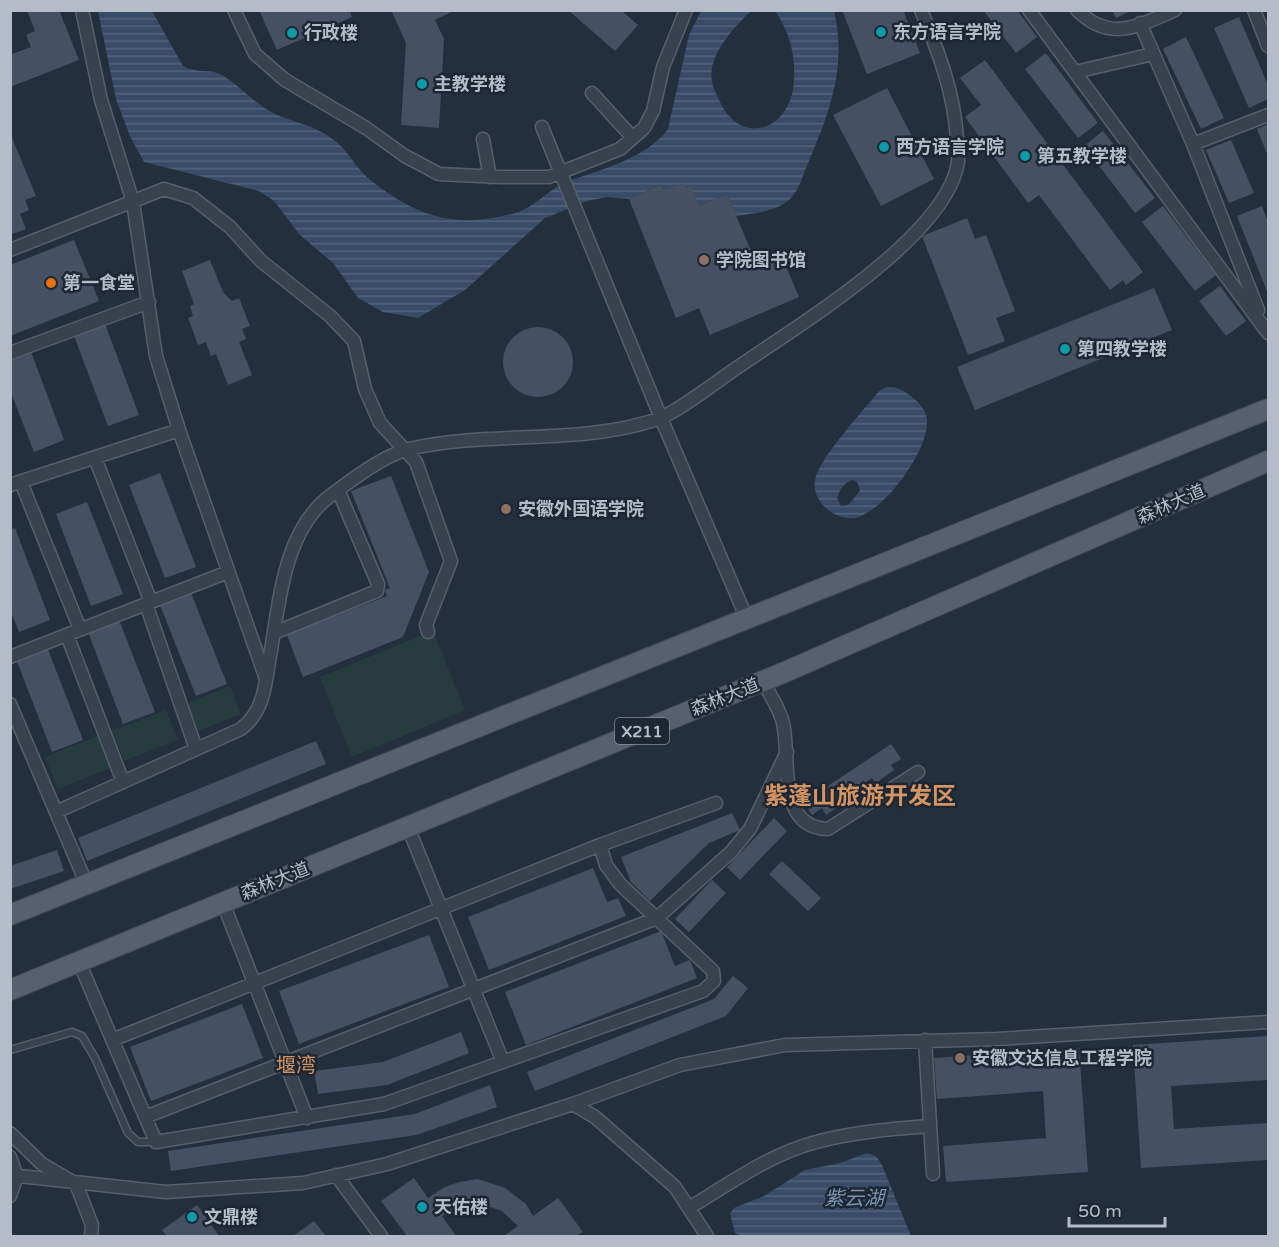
<svg xmlns="http://www.w3.org/2000/svg" width="1279" height="1247" viewBox="0 0 1279 1247" font-family="'Varela Round','Noto Sans SC',sans-serif">
	<style>
		.pitch { fill: #263c3f }
		.water { fill: url(#water-rules); fill-rule: evenodd }
		.building { fill: #455162 }
		.lines { fill: none; stroke-linecap: round; stroke-linejoin: round }
		.lane-casing { stroke: #565f6c; stroke-width: 9 }
		.street-casing { stroke: #565f6c; stroke-width: 15 }
		.primary-casing { stroke: #414a57; stroke-width: 22 }
		.lane { stroke: #38414e; stroke-width: 6 }
		.street { stroke: #38414e; stroke-width: 12 }
		.primary { stroke: #56606e; stroke-width: 20 }
		.culture-dot { fill: #0f9aa8; stroke: #1d2633; stroke-width: 2 }
		.education-dot { fill: #8d6e63; stroke: #1d2633; stroke-width: 2 }
		.food-dot { fill: #e8710a; stroke: #1d2633; stroke-width: 2 }
		.labels { text-anchor: middle; stroke-width: 5; stroke-linejoin: round; paint-order: stroke }
		.shield { fill: #1d2633; stroke: #878f9c; stroke-width: 1.5 }
		.shield-label { font-size: 16px; font-weight: bold; fill: #b4bcc9 }
		.poi-label { font-size: 18px; font-weight: bold; fill: #b4bcc9; stroke: #1d2633; text-anchor: start }
		.street-label { font-size: 18px; fill: #b4bcc9; stroke: #1d2633 }
		.neighbourhood-label { font-size: 20px; fill: #d59563; stroke: #1d2633 }
		.water-label { font-size: 20px; font-style: italic; fill: #7c92b1; stroke: #1d2633 }
		.district-label { font-size: 24px; font-weight: bold; fill: #d59563; stroke: #1d2633 }
	</style>
	<defs>
		<pattern id="water-rules" width="6" height="5" patternUnits="userSpaceOnUse" patternTransform="scale(1.5)"><rect width="6" height="5" fill="#394c67"/><path d="M0 2.5h6" fill="none" stroke="#53647b"/></pattern>
	</defs>
	<rect width="100%" height="100%" fill="#242f3e"/>
	<path class="pitch" d="M433,631L465,710L352,757L320,677Z
		M230,686L241,714L198,731L187,703Z
		M166,710L178,740L124,761L112,731Z
		M100,735L113,767L58,789L45,757Z"/>
	<path class="water" d="M98,11H152L183,66C196,74 209,68 222,75C240,86 254,103 273,113C292,122 314,125 331,138C347,148 354,166 368,178C414,216 455,230 515,213C536,207 549,188 569,181C602,169 647,158 668,129L689,35L701,11H751C736,25 717,46 712,67C710,80 713,87 718,98C740,149 791,131 794,81C796,57 789,30 775,11H834C847,65 830,113 808,163C803,175 799,191 789,200C775,212 754,213 736,216L727,194L699,206L686,186L664,191L661,185L629,199L607,197L587,201L545,218L465,290L418,318L383,312L358,298L333,263L300,235L274,201L259,191L144,162L130,136L116,99Z
		M887,387C898,387 903,390 912,397C920,403 928,413 927,423C927,452 884,512 855,518C850,519 842,517 837,515C824,510 812,495 815,480C819,458 864,410 879,391ZM853,480L858,483L860,491L848,505L841,506L837,498C840,489 844,482 853,480Z
		M867,1153L876,1156L882,1165L911,1236H742L735,1233L730,1214L734,1208L764,1196L805,1170L840,1163Z"/>
	<path class="building" d="M27,10H59L79,60L10,87V55L31,47L26,35L35,31Z
		M259,10H349L352,17L277,50Z
		M391,10H455L435,20L444,39L439,128L401,125L406,43Z
		M568,10H621L638,25L615,51Z
		M842,10H903L920,53L867,74Z
		M983,10H1017L1037,37L1016,53Z
		M1112,10H1133L1116,18Z
		M1239,17L1268,85V99L1249,108L1214,28Z
		M1186,37L1224,118L1201,129L1163,49Z
		M1046,53L1098,123L1078,138L1025,69Z
		M985,60L1143,272L1126,285L1123,280L1110,290L1039,195L1028,203L965,117L981,105L960,78Z
		M887,88L934,179L881,206L833,115Z
		M1268,124V156L1257,129Z
		M1103,131L1155,198L1135,213L1084,146Z
		M10,133L36,196L25,200L29,210L20,214L26,229L10,235Z
		M1231,140L1254,193L1229,203L1206,150Z
		M683,183L687,188L691,186L699,206L727,194L757,265L781,255L799,297L710,335L699,308L676,318L629,199L661,185L664,191Z
		M1163,206L1216,275L1195,291L1142,222Z
		M1262,206L1268,222V294L1237,216Z
		M967,218L975,239L986,235L1015,311L996,318L1005,341L968,355L922,236Z
		M74,240L99,301L10,336V265Z
		M210,260L223,292L232,301L239,298L250,326L242,329L246,339L239,342L252,375L228,385L216,354L211,356L206,342L198,345L188,318L193,316L190,306L194,304L182,271Z
		M1220,286L1246,321L1226,336L1199,301Z
		M1154,288L1172,330L975,410L957,367Z
		M104,321L139,415L108,426L73,333Z
		M503 362a35 35 0 1 1 70 0a35 35 0 1 1-70 0Z
		M30,349L64,440L34,452L10,390V356Z
		M160,473L196,567L165,578L129,485Z
		M391,476L429,572L403,637L303,677L287,635L387,596L385,590L390,588L351,491Z
		M87,502L123,594L91,606L56,514Z
		M15,528L50,620L19,632L10,610V530Z
		M191,593L227,684L196,696L160,605Z
		M119,620L155,712L123,724L88,632Z
		M47,647L83,740L52,752L16,659Z
		M316,741L326,764L87,861L78,838Z
		M891,744L901,759L891,765L894,770L876,783L872,778L840,799L842,804L826,815L822,808L812,815L804,802Z
		M732,813L740,830L709,843L650,901L631,882L621,857Z
		M774,818L787,831L740,880L727,867Z
		M57,850L64,871L10,889V866Z
		M782,861L821,898L808,911L769,874Z
		M593,868L607,902L618,898L626,916L489,970L468,917Z
		M712,880L726,893L689,932L675,919Z
		M661,931L675,966L690,960L697,978L526,1045L505,992Z
		M429,935L449,987L299,1044L279,991Z
		M733,976L748,988L726,1016L535,1091L527,1072L714,999Z
		M242,1004L263,1058L151,1101L130,1047Z
		M461,1032L469,1053L387,1085L318,1094L314,1071L383,1062Z
		M1268,1036V1080L1171,1086L1174,1129L1268,1123V1160L1141,1168L1133,1045Z
		M1079,1048L1088,1172L946,1182L943,1146L1046,1138L1043,1091L937,1099L934,1058Z
		M490,1085L497,1107L416,1135L171,1171L168,1151L415,1114Z
		M414,1178L428,1198L445,1187L459,1182L478,1179L505,1188L526,1204L533,1216L558,1198L583,1232L576,1236H504L518,1226L502,1211L481,1204L465,1205L442,1216L456,1236H407L381,1201Z
		M197,1205L219,1236H167L162,1230Z
		M314,1221L326,1236H293Z"/>
	<g class="lines">
		<g class="lane-casing">
			<path id="lane" d="M10,1050L72,1032L82,1036L95,1058L128,1133L138,1142H156"/>
		</g>
		<g class="street-casing">
			<path id="street" d="M82,10L101,100L133,202L156,356L179,430L266,679
				M234,10L255,54L285,80L366,128L405,156L439,174L501,177H549L620,149L644,128L653,111L663,67L686,10
				M1029,10L1268,333
				M1077,10C1110,43 1138,26 1175,10
				M1254,10L1268,46
				M1140,23L1193,144L1258,310
				M1075,72L1153,54
				M592,93L633,138
				M542,127L661,418L747,619
				M483,139L490,177
				M1193,144L1268,115
				M10,250L164,189L193,198L230,227L261,261L330,316L354,341L365,389L380,423L416,462L451,561L426,625L428,632
				M10,353L149,302
				M95,458L151,602
				M21,482L80,629
				M10,485L179,430
				M146,604L196,749
				M274,633L377,591L378,584L338,490
				M67,635L123,782
				M10,657L228,572
				M763,681C769,694 780,709 783,723C791,759 776,828 828,829L918,772
				M10,704L87,885
				M56,812L241,729C263,712 265,688 269,662C279,608 282,532 330,496C350,481 384,455 409,449C490,430 578,446 658,419C678,412 721,378 741,365C800,324 947,236 958,162C959,155 957,146 957,139C954,92 939,53 921,10
				M408,827L503,1062
				M223,903L307,1118
				M79,962L156,1142L384,1104L703,991L714,981L713,971L620,884L606,865L600,845
				M112,1040L600,845L716,803
				M925,1040L933,1174
				M573,1104L595,1117L675,1187L707,1236
				M145,1117L657,918L731,852L750,829L787,752
				M10,1133L42,1164L76,1184L92,1225L91,1236
				M10,1157L17,1176L10,1196
				M10,1175L166,1192L303,1183L387,1164L573,1104L680,1065L785,1045L997,1039L1268,1022
				M336,1175L381,1236
				M689,1208C729,1184 770,1154 816,1142C853,1132 892,1129 930,1126"/>
		</g>
		<g class="primary-casing">
			<path id="primary" d="M10,915L1268,409
				M10,990L785,672L1268,461"/>
		</g>
		<use href="#lane" class="lane"/>
		<use href="#street" class="street"/>
		<use href="#primary" class="primary"/>
	</g>
	<g class="culture-dot">
		<circle cx="881" cy="32" r="6"/>
		<circle cx="292" cy="33" r="6"/>
		<circle cx="422" cy="84" r="6"/>
		<circle cx="884" cy="147" r="6"/>
		<circle cx="1025" cy="156" r="6"/>
		<circle cx="1065" cy="349" r="6"/>
		<circle cx="422" cy="1207" r="6"/>
		<circle cx="192" cy="1217" r="6"/>
	</g>
	<g class="education-dot">
		<circle cx="704" cy="260" r="6"/>
		<circle cx="506" cy="509" r="6"/>
		<circle cx="960" cy="1058" r="6"/>
	</g>
	<circle class="food-dot" cx="51" cy="283" r="6"/>
	<g class="labels">
		<rect class="shield" x="615" y="718" width="54" height="26" rx="4.5"/>
		<g class="shield-label">
			<text x="642" y="737">X211</text>
		</g>
		<g class="poi-label">
			<text x="893" y="38">东方语言学院</text>
			<text x="304" y="39">行政楼</text>
			<text x="434" y="90">主教学楼</text>
			<text x="896" y="153">西方语言学院</text>
			<text x="1037" y="162">第五教学楼</text>
			<text x="716" y="266">学院图书馆</text>
			<text x="63" y="289">第一食堂</text>
			<text x="1077" y="355">第四教学楼</text>
			<text x="518" y="515">安徽外国语学院</text>
			<text x="972" y="1064">安徽文达信息工程学院</text>
			<text x="434" y="1213">天佑楼</text>
			<text x="204" y="1223">文鼎楼</text>
		</g>
		<g class="street-label">
			<text transform="translate(1171 504) rotate(-24)" y="6">森林大道</text>
			<text transform="translate(725 697) rotate(-22)" y="6">森林大道</text>
			<text transform="translate(275 881) rotate(-22)" y="6">森林大道</text>
		</g>
		<g class="neighbourhood-label">
			<text x="296" y="1072">堰湾</text>
		</g>
		<g class="water-label">
			<text x="854" y="1205">紫云湖</text>
		</g>
		<g class="district-label">
			<text x="860" y="804">紫蓬山旅游开发区</text>
		</g>
	</g>
	<rect width="1279" height="1247" fill="none" stroke="#b4bcc9" stroke-width="24"/>
	<path d="M1069 1217v9h96v-9" fill="none" stroke="#b4bcc9" stroke-width="3"/>
	<text x="1078" y="1217" font-size="18" fill="#b4bcc9" stroke="#1d2633" stroke-width="4.5" paint-order="stroke">50 m</text>
</svg>
